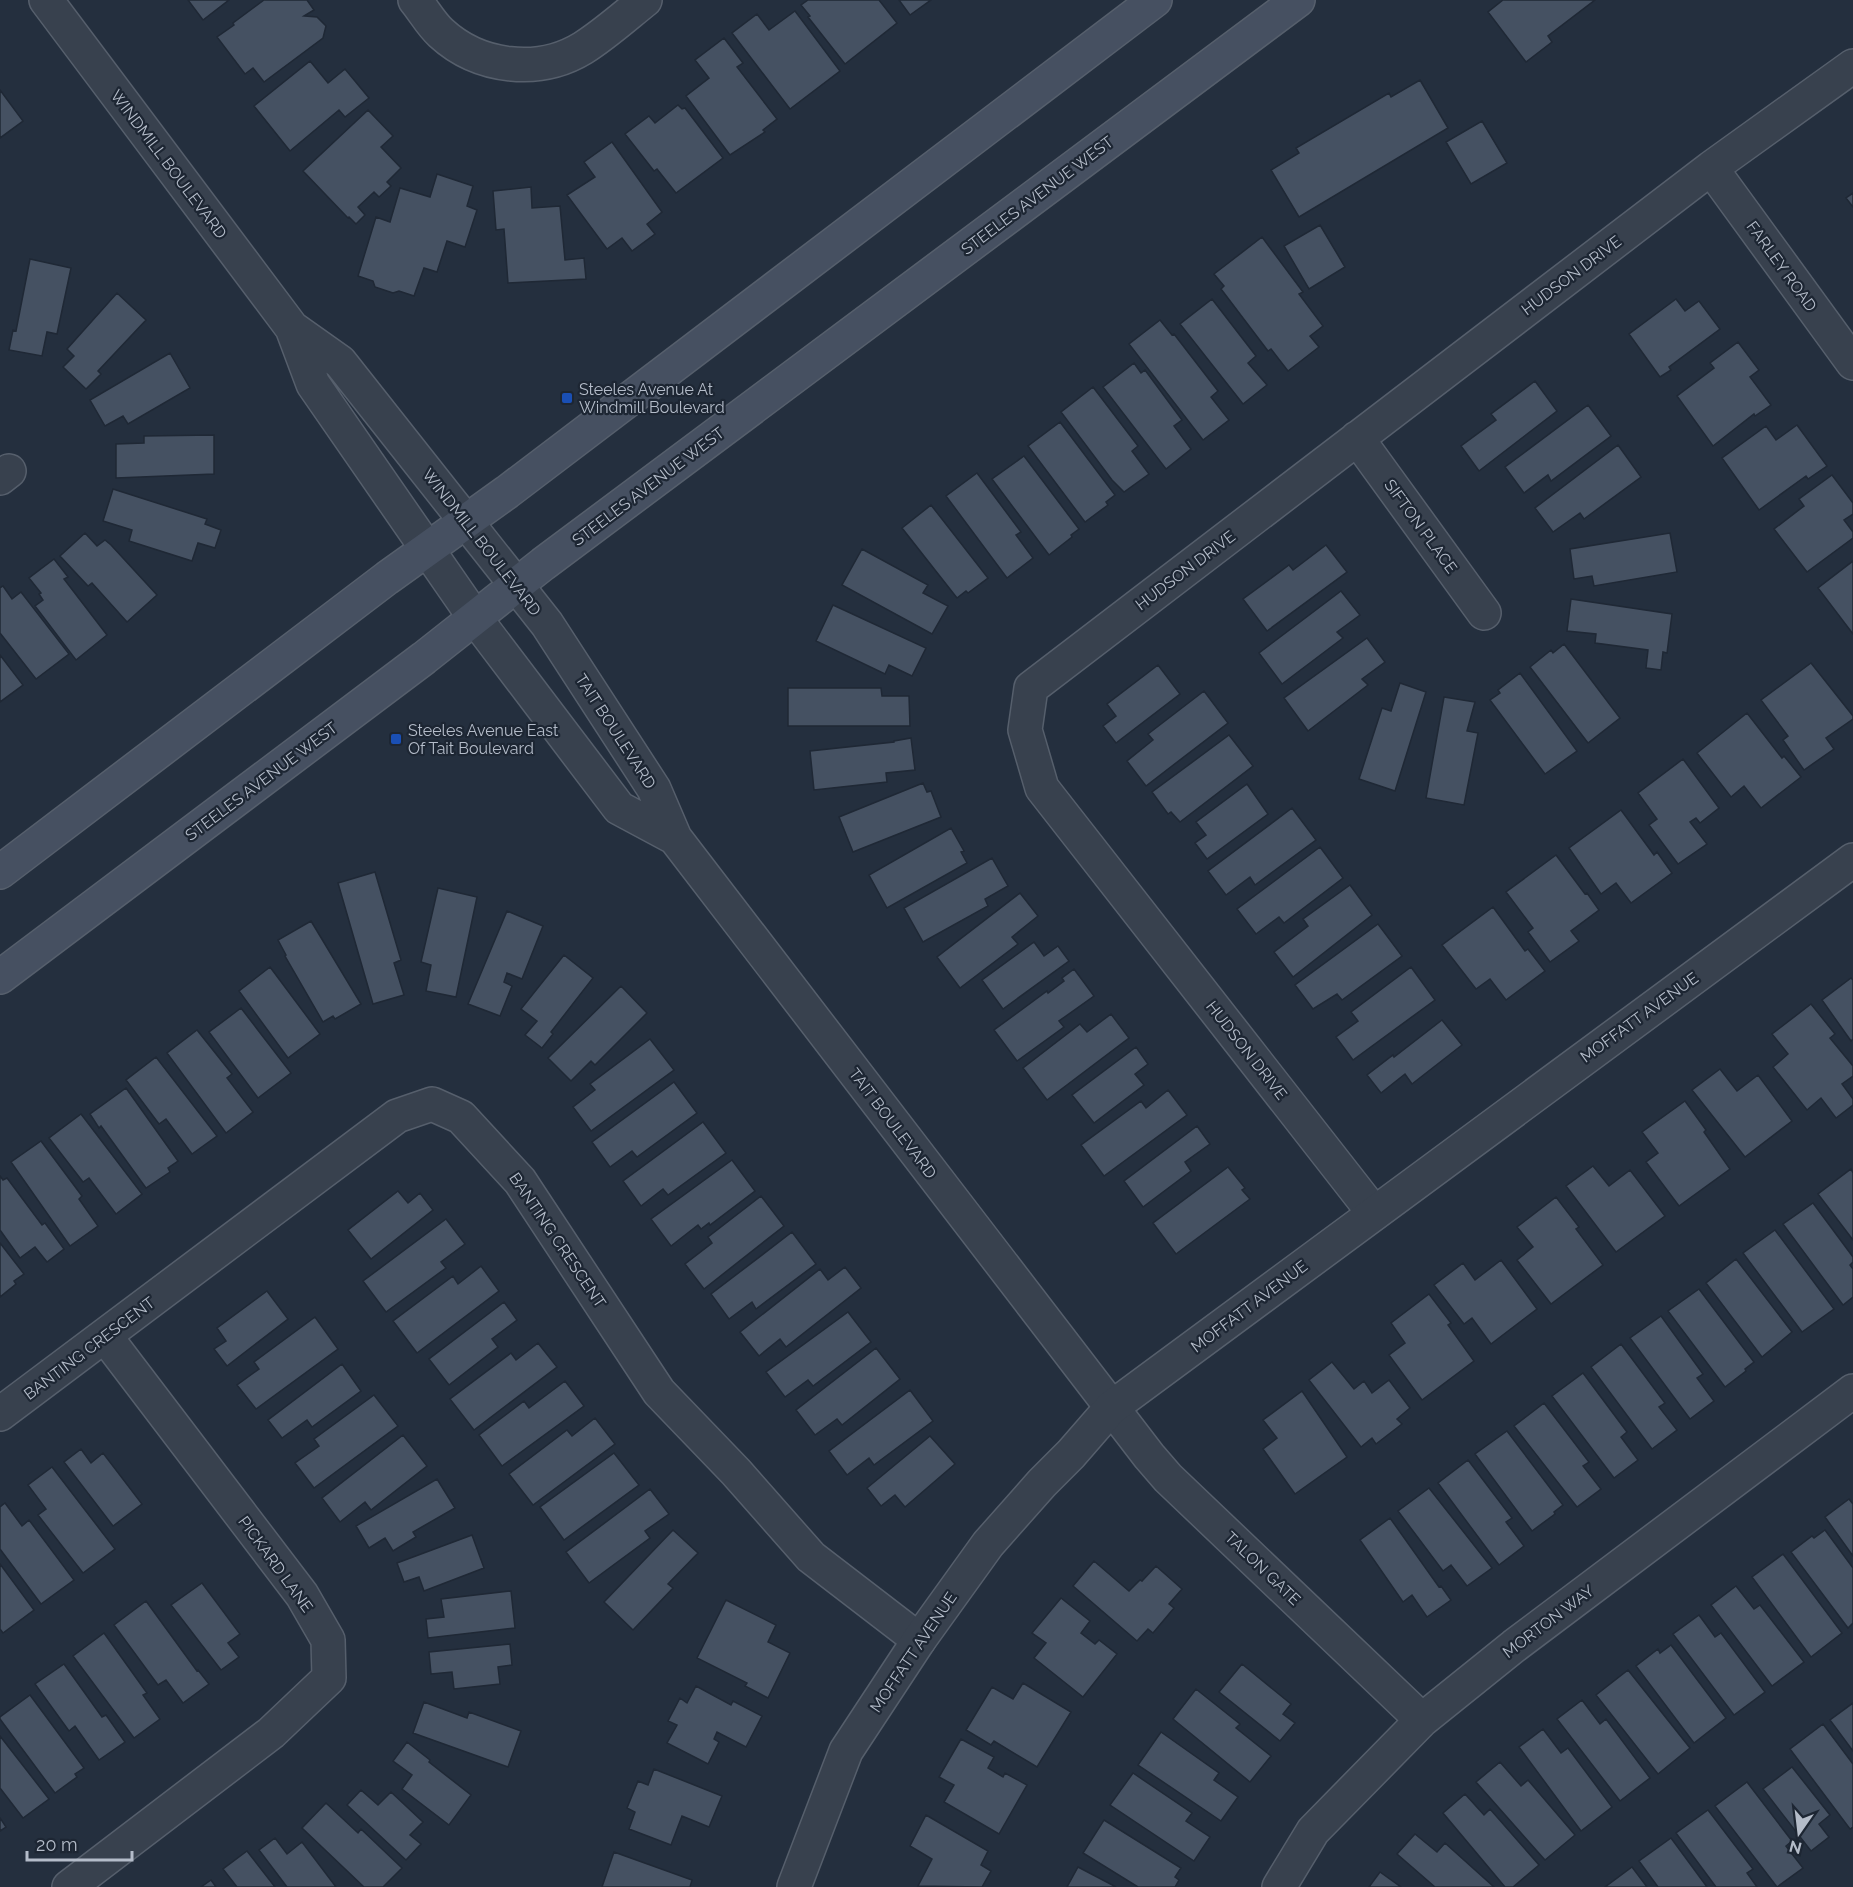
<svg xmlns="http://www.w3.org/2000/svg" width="1853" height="1887" viewBox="0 0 1853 1887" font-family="Raleway,sans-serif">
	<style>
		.building { fill: #455162; stroke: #1f2835; stroke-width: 1.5 }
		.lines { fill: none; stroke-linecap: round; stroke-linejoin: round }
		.minor-casing { stroke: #565f6c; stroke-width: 36 }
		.tertiary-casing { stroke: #565f6c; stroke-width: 36 }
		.secondary-casing { stroke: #565f6c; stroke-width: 36 }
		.minor { stroke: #38414e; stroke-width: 33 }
		.tertiary { stroke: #38414e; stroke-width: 33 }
		.secondary { stroke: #465061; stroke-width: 33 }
		.transit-dot { fill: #1a4fb4; stroke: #1d2633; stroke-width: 2 }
		.labels { text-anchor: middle; stroke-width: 4.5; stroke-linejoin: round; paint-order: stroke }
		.street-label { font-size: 16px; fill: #b4bcc9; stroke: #1d2633 }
		.poi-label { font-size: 16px; fill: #b4bcc9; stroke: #1d2633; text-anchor: start }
	</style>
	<rect width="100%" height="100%" fill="#242f3e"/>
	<path class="building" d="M188,0H229L203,20Z
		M264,0H307L314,10L304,16L317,17L326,26L323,38L264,82L253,68L245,74L217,37L234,25L233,23Z
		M808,0H879L897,23L845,64L808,17L810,16L801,5Z
		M899,0H931L910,15Z
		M1503,0H1595L1548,36L1552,42L1526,62L1488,12Z
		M795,11L840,71L790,109L732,33L757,14L769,30Z
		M724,38L743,63L737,67L777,119L763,130L765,132L730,155L686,96L709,78L695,60Z
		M310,61L328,83L345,69L369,98L345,117L339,110L290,151L254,106Z
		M1420,80L1448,128L1299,217L1271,170L1299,153L1296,148L1389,93L1391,97Z
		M0,90L23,121L0,138Z
		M678,105L682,109L685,108L723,158L676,193L657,169L654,171L625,134L649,116L655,123Z
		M368,110L393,136L381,147L401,168L387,182L391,186L379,197L374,192L358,207L365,215L356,224L349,217L348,218L303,171Z
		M1482,121L1507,163L1471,184L1446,142Z
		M612,142L662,212L647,224L655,234L632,251L622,238L607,249L567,195L595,177L584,162Z
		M437,174L473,186L467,206L477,210L465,247L447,241L437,272L424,268L414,296L399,291L393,293L375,287L373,281L358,276L376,217L390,222L400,188L430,197Z
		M531,187L532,208L560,206L565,260L584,258L586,279L508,283L504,229L496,230L493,191Z
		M1853,193V207L1846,198Z
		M1320,225L1345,267L1309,289L1284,246Z
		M1262,237L1303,292L1299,294L1323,326L1310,336L1319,347L1288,371L1271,349L1268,351L1221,289L1224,286L1214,274Z
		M30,259L71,268L57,334L47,332L42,356L9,350L13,330L16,331Z
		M117,293L146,320L98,371L101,374L86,389L63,367L74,356L67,349Z
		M1212,299L1256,356L1248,363L1267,385L1243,404L1180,324Z
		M1676,299L1685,311L1699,301L1720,329L1669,367L1671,370L1660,377L1629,334Z
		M1160,320L1172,335L1174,334L1218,391L1211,397L1229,420L1203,440L1129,344Z
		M1738,342L1759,370L1750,377L1771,405L1755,416L1754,414L1713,446L1677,396L1714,368L1710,363Z
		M170,353L190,388L128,424L123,416L105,426L90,400Z
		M1134,363L1141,373L1145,370L1182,420L1174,426L1191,449L1166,469L1103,387Z
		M1535,381L1557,411L1479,471L1461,446L1496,420L1491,414Z
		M1093,387L1138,446L1132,451L1149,474L1124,492L1112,480L1061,412Z
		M1588,405L1611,436L1551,481L1548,475L1524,493L1505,467Z
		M1060,422L1115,495L1106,502L1108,505L1085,522L1028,446Z
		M1797,425L1827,466L1808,479L1806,476L1759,510L1722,458L1766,426L1776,440Z
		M214,435V474L116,478V444L144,443V436Z
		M1618,445L1641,477L1584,519L1580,513L1553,532L1535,508Z
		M1024,456L1079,529L1071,535L1072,537L1049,555L992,479Z
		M977,473L1021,532L1016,535L1033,558L1007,578L946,496Z
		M1832,475L1853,503V514L1844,520L1853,532V538L1807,572L1774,529L1804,506L1799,499Z
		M113,489L207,519L205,524L221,530L215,548L198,543L192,561L129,541L132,530L103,521Z
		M931,505L988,578L968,593L966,591L957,598L902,528Z
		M85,533L97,546L105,540L111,545L157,595L127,622L92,583L88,586L60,556Z
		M1670,533L1677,572L1594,586L1592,576L1574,579L1570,549Z
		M1326,545L1347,572L1267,631L1243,599L1289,565L1293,570Z
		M862,549L928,585L923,593L948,606L932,634L842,585Z
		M54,559L68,577L64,579L107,635L76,660L35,606L43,600L39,594L41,593L29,578Z
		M1853,561V634L1818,588Z
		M3,586L12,599L21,592L69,654L36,679L0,633V588Z
		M1341,591L1360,615L1337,632L1343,638L1282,684L1259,653Z
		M1571,599L1672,614L1667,653L1663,652L1661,670L1646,668L1648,650L1595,643L1596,634L1567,631Z
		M833,605L926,648L912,676L889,665L885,674L816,641Z
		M1367,638L1385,662L1362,679L1368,685L1308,731L1284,698Z
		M1564,644L1620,718L1588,743L1530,667L1551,650L1553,653Z
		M0,655L23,685L0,702Z
		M1811,663L1853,716V719L1826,738L1834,749L1804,770L1783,740L1788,736L1761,700Z
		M1158,665L1180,694L1116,743L1103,726L1116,716L1107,704Z
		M1520,673L1577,751L1545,774L1490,700L1500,693L1498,690Z
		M1400,683L1426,692L1395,791L1359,779L1382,708L1391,711Z
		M788,688H881L882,696H909L910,726H788Z
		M1204,691L1228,723L1146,786L1127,761L1153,740L1148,734Z
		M1444,697L1475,702L1467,731L1478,733L1464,805L1426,798Z
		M1747,713L1782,758L1784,756L1801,777L1761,808L1744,786L1731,797L1697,753Z
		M1229,735L1253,766L1180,822L1171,812L1168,814L1152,792Z
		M911,738L915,770L886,773L887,782L814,790L810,751L894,742V741Z
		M1683,759L1719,808L1700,823L1696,818L1690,822L1707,844L1678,864L1649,825L1657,819L1638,793Z
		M923,783L927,792L931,791L941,817L853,852L839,817Z
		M1247,784L1268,814L1207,859L1195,843L1206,835L1196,822Z
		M1292,808L1316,840L1255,885L1250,877L1226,895L1208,871Z
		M1621,810L1654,855L1657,852L1672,873L1631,903L1616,883L1601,894L1569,848Z
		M951,828L964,851L961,852L967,863L887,908L869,875Z
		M1320,847L1343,878L1284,923L1279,917L1256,934L1237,909Z
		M1556,855L1585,894L1587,893L1599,910L1571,931L1579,941L1550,962L1528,932L1533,928L1506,892Z
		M992,858L1008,886L985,899L988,906L923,942L904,908Z
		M375,872L401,960L394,963L404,995L373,1004L338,883Z
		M1350,885L1372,915L1293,977L1274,952L1308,926L1303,919Z
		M438,888L477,897L456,997L426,991L431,965L421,962Z
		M1020,893L1038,916L1012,937L1018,944L960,988L937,957Z
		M1493,907L1525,951L1528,949L1545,971L1506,1000L1490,979L1476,989L1442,945Z
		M507,911L543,926L522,979L507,973L504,982L512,986L500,1016L468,1004Z
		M311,921L361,1004L335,1019L333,1016L323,1022L285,956L286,955L278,940Z
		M1378,924L1402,956L1342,1000L1337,994L1313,1009L1295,985Z
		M1034,942L1044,956L1058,946L1069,961L1003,1009L982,980Z
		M564,955L593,978L551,1032L553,1034L542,1048L525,1035L537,1021L521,1009Z
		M270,967L320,1034L288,1058L239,991Z
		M1411,967L1435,1000L1353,1060L1336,1037L1358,1021L1351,1012Z
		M1074,969L1094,996L1059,1021L1064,1027L1017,1061L994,1030L1047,991L1048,993L1064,981L1062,978Z
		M1851,978L1853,980V1039L1851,1041L1822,1000Z
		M621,986L647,1013L595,1065L591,1061L571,1081L548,1058Z
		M1811,1004L1835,1034L1830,1038L1853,1066V1076L1842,1084L1853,1099V1105L1836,1118L1821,1098L1807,1110L1773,1067L1788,1054L1772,1034Z
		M241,1008L291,1073L258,1098L209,1032Z
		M1111,1014L1129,1038L1047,1100L1023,1068L1080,1024L1087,1032Z
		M1442,1020L1462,1045L1412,1084L1405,1074L1381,1093L1367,1075L1393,1055L1394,1057Z
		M197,1030L232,1074L227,1078L253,1112L226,1133L167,1053Z
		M650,1039L674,1070L591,1131L573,1107L595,1090L590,1084Z
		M1136,1047L1148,1064L1135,1074L1144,1085L1094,1123L1072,1095Z
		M156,1057L217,1136L192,1154L166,1119L159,1124L126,1080Z
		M1720,1069L1737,1091L1758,1075L1792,1121L1745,1157L1692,1090Z
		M674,1082L697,1113L637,1157L632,1151L610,1167L592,1142Z
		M126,1088L178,1161L168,1168L170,1172L146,1188L101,1126L99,1128L90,1114Z
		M1168,1090L1187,1115L1104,1176L1081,1145L1141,1101L1146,1108Z
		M1685,1101L1706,1130L1704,1132L1730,1169L1679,1206L1646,1162L1658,1153L1642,1132Z
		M81,1114L142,1194L116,1214L89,1178L83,1182L49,1138Z
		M703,1122L726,1153L668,1195L663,1189L641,1206L623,1181Z
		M1197,1126L1210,1144L1185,1162L1191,1171L1143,1207L1124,1181Z
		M41,1141L82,1196L79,1199L98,1226L70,1246L11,1162Z
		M732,1160L755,1191L710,1225L709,1223L701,1229L698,1225L671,1246L651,1219Z
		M1593,1166L1609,1186L1630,1170L1665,1216L1616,1252L1566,1186Z
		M1228,1167L1245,1188L1242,1190L1250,1199L1176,1254L1153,1223Z
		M1851,1169L1853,1173V1240L1818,1194Z
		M0,1176L3,1180L7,1178L42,1225L45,1223L64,1249L47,1262L35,1247L20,1258L0,1230Z
		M398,1191L408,1203L420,1193L433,1210L371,1259L348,1230Z
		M761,1196L784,1226L704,1289L685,1264L712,1243L708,1237Z
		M1556,1197L1579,1227L1576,1229L1603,1265L1551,1304L1517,1260L1533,1247L1517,1227Z
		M1813,1203L1853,1257V1262L1850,1265L1853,1269V1297L1843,1305L1783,1224Z
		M446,1219L465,1244L441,1262L446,1268L386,1312L363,1281Z
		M1775,1230L1834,1309L1802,1332L1743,1253Z
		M792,1232L816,1264L756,1309L752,1302L729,1319L711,1294Z
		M0,1243L24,1274L14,1281L16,1284L0,1297Z
		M1736,1259L1792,1332L1762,1357L1706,1283Z
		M1501,1260L1537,1309L1491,1344L1472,1318L1464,1324L1434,1285L1463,1263L1475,1280Z
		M481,1266L499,1291L417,1353L393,1321L453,1276L458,1284Z
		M845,1267L861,1288L786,1347L780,1339L759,1356L740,1332L820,1269L828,1280Z
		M1699,1289L1754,1362L1745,1369L1746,1371L1725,1387L1668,1311Z
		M267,1291L288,1319L227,1366L214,1349L226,1341L217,1328Z
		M1429,1294L1451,1323L1448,1325L1474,1361L1422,1400L1389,1355L1405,1343L1391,1323Z
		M504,1302L517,1320L492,1339L498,1347L449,1385L429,1359Z
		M848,1312L871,1342L813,1386L808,1380L785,1397L766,1372Z
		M1661,1316L1703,1374L1697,1378L1714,1401L1690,1419L1630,1338Z
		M315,1317L338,1349L256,1409L237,1385L259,1369L254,1362Z
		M538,1343L557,1367L474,1430L450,1399L511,1353L516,1360Z
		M1621,1344L1665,1403L1659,1407L1677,1430L1652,1449L1591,1367Z
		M876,1348L900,1379L842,1425L837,1419L815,1435L796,1410Z
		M1332,1362L1354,1389L1364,1381L1372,1393L1389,1380L1410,1408L1397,1419L1402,1424L1376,1444L1372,1438L1361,1447L1309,1380Z
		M342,1364L361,1391L312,1427L307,1420L282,1438L268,1420Z
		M1583,1373L1627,1432L1621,1437L1638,1460L1614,1478L1552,1396Z
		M565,1381L584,1406L502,1466L479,1435L524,1401L529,1408Z
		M910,1390L933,1421L874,1465L869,1458L847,1475L829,1451Z
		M1302,1391L1347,1457L1295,1494L1263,1449L1277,1438L1263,1420Z
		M374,1395L398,1426L314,1488L295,1463L319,1446L314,1439Z
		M1544,1403L1589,1462L1583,1466L1601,1489L1577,1507L1514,1426Z
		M595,1418L615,1444L533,1505L509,1474L567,1430L572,1436Z
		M1507,1431L1563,1505L1554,1512L1555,1514L1532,1531L1475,1454Z
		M403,1435L427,1466L371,1510L365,1502L340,1522L322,1498Z
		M930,1436L955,1464L905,1507L895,1495L881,1506L867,1488Z
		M81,1449L91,1463L103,1453L142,1504L113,1526L64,1462Z
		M614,1453L639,1485L564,1540L540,1507Z
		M1468,1460L1512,1518L1506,1522L1524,1546L1499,1565L1438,1483Z
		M52,1467L115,1549L83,1573L38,1515L46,1509L28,1485Z
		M437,1479L455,1508L413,1532L416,1537L393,1551L385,1538L369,1548L356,1526Z
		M1429,1488L1492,1568L1467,1586L1451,1565L1443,1571L1398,1511Z
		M650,1489L669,1514L645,1531L650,1538L589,1583L566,1552Z
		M1849,1499L1853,1504V1556L1825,1517Z
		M5,1503L22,1526L29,1520L74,1580L41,1604L0,1549V1507Z
		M1390,1518L1439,1587L1441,1586L1451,1600L1427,1617L1412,1595L1403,1602L1360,1540Z
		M673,1530L698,1553L668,1584L673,1588L633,1630L604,1602Z
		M1825,1530L1853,1568V1623L1848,1628L1791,1552L1812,1536L1814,1538Z
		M472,1535L484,1568L424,1591L419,1577L404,1582L397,1563Z
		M1783,1554L1842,1633L1811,1657L1752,1577Z
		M1094,1561L1129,1591L1140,1580L1142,1581L1156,1566L1182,1589L1169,1604L1174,1608L1153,1633L1148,1629L1137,1641L1073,1586Z
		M0,1564L34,1610L3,1633L0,1629Z
		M202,1583L240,1634L228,1643L239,1657L221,1670L171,1605Z
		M1736,1586L1754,1609L1760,1605L1804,1662L1772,1686L1711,1605Z
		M511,1591L515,1628L428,1638L426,1619L444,1617L441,1599Z
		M1061,1598L1090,1621L1081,1633L1095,1644L1099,1640L1117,1654L1083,1697L1034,1658L1046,1643L1032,1633Z
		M726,1600L776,1625L768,1642L790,1653L768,1698L745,1686L747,1683L697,1658Z
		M146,1601L197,1671L198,1670L209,1684L183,1703L166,1680L158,1685L114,1625Z
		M1699,1615L1715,1637L1721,1633L1765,1692L1734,1715L1673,1634Z
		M104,1633L147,1693L143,1695L160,1719L134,1738L73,1656Z
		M510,1644L512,1665L498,1667L500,1684L454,1689L452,1672L431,1674L429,1652Z
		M1671,1645L1726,1718L1694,1743L1636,1666L1658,1649L1660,1653Z
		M64,1664L102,1717L106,1715L125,1742L99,1760L75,1726L69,1731L35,1684Z
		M1242,1664L1291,1704L1283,1714L1295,1723L1280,1741L1219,1692Z
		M1628,1670L1690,1748L1658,1774L1596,1695Z
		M1023,1683L1071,1712L1037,1767L994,1741L991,1745L966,1730L992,1687L1013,1699Z
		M696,1686L731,1705L733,1701L762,1716L746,1747L717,1732L714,1739L719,1742L708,1764L667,1743L677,1725L668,1721L680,1698L687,1703Z
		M1196,1689L1240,1724L1236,1728L1271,1756L1250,1782L1173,1719Z
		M30,1695L84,1768L75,1774L77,1777L55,1793L0,1719V1717Z
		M1582,1700L1600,1724L1606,1719L1650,1778L1620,1801L1557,1719Z
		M424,1702L467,1718L469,1712L521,1731L508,1767L413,1733Z
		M1853,1703V1751L1830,1720Z
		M1823,1724L1853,1764V1827L1850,1829L1790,1749Z
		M1543,1729L1561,1753L1568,1748L1612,1807L1581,1831L1519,1747Z
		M1161,1732L1219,1773L1214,1780L1238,1797L1221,1821L1138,1765Z
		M0,1736L49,1799L23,1818L0,1788Z
		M961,1739L994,1757L988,1768L1003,1777L1005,1773L1027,1785L999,1834L944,1802L954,1785L939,1777Z
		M407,1742L430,1760L429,1762L471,1795L449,1825L402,1789L412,1775L393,1761Z
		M1500,1762L1521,1786L1528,1780L1575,1835L1545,1860L1476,1782Z
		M1792,1767L1830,1815L1819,1824L1829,1837L1811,1851L1763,1789Z
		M654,1769L722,1796L709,1827L682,1816L671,1845L629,1829L635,1812L627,1808L638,1781L648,1785Z
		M1133,1773L1192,1813L1186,1821L1210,1837L1194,1861L1110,1805Z
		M1747,1782L1792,1841L1786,1846L1803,1868L1777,1887L1715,1806Z
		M361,1790L378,1805L391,1792L423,1822L410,1835L421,1844L406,1860L347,1805Z
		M1465,1794L1484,1815L1490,1809L1539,1865L1513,1887H1505L1443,1813Z
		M326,1803L358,1833L361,1829L402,1868L383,1887H364L302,1828Z
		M1708,1810L1753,1869L1747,1873L1757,1887H1716L1676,1833Z
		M926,1815L988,1851L981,1865L991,1871L982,1887L918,1886L932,1859L910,1846Z
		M0,1818L6,1827L0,1831Z
		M1104,1820L1181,1868L1175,1877L1179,1880L1175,1887H1138L1083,1853Z
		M1415,1834L1437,1852L1445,1843L1494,1887H1435L1397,1854Z
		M275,1838L287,1854L302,1842L336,1887H287L259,1850Z
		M1671,1838L1707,1887H1658L1639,1861Z
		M247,1851L275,1887H237L223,1869Z
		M614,1852L692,1880L690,1887H602Z
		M1078,1867L1116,1887H1067Z
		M1632,1867L1647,1887H1605Z
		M1380,1872L1401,1887H1369Z
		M211,1880L216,1887H201Z"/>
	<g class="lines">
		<g class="minor-casing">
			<path id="minor" d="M46,0L292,328L313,384L475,618L619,808L675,838
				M415,0C424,11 431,24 441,33C479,68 539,75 583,48C605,34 625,16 645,0
				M1711,168L1853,363
				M292,328L340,362L547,624L654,789L675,838L1149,1456L1168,1478L1422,1720
				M1357,438L1484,613
				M0,478L9,471
				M1374,1213L1042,788L1025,730L1031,688L1711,168L1853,66
				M0,1414L397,1116L432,1104L461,1117L520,1181L659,1392L736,1472L811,1557L919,1640
				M69,1887L271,1733L329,1678L328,1640L302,1595L105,1336
				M1279,1887L1313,1831L1422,1720L1514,1646L1853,1391"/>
		</g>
		<g class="tertiary-casing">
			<path id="tertiary" d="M794,1887L846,1751L919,1640L988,1544L1042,1483L1071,1454L1111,1408L1853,860"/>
		</g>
		<g class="secondary-casing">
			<path id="secondary" d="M0,872L387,578L507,492L1155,0
				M0,977L424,658L543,564L1298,0"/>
		</g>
		<use href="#minor" class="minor"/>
		<use href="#tertiary" class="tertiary"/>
		<use href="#secondary" class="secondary"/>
	</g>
	<g class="transit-dot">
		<rect x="561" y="392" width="12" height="12" rx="3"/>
		<rect x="390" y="733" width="12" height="12" rx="3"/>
	</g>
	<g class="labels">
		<g class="street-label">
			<text transform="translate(169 164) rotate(53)" y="6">WINDMILL BOULEVARD</text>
			<text transform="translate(1037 195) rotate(-37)" y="6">STEELES AVENUE WEST</text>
			<text transform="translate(1782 266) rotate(54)" y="6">FARLEY ROAD</text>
			<text transform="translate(1571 275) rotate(-37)" y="6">HUDSON DRIVE</text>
			<text transform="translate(648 486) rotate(-37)" y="6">STEELES AVENUE WEST</text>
			<text transform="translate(1421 526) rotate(54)" y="6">SIFTON PLACE</text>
			<text transform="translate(482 542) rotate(52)" y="6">WINDMILL BOULEVARD</text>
			<text transform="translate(1185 570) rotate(-37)" y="6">HUDSON DRIVE</text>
			<text transform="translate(616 731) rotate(57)" y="6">TAIT BOULEVARD</text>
			<text transform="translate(261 781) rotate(-37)" y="6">STEELES AVENUE WEST</text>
			<text transform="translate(1639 1017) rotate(-36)" y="6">MOFFATT AVENUE</text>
			<text transform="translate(1247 1050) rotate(52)" y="6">HUDSON DRIVE</text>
			<text transform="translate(893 1123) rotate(53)" y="6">TAIT BOULEVARD</text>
			<text transform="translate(558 1240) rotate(56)" y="6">BANTING CRESCENT</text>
			<text transform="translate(1249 1306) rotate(-37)" y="6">MOFFATT AVENUE</text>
			<text transform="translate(89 1348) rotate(-37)" y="6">BANTING CRESCENT</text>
			<text transform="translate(276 1564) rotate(54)" y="6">PICKARD LANE</text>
			<text transform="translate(1263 1568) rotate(44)" y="6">TALON GATE</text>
			<text transform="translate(1548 1621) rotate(-37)" y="6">MORTON WAY</text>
			<text transform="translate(913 1652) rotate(-56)" y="6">MOFFATT AVENUE</text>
		</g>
		<g class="poi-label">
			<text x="579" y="395">Steeles Avenue At<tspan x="579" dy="18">Windmill Boulevard</tspan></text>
			<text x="408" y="736">Steeles Avenue East<tspan x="408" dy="18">Of Tait Boulevard</tspan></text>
		</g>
	</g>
	<g transform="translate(1799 1833) rotate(194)" stroke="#1d2633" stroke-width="4.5" paint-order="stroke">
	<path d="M0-4.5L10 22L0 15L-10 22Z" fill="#b4bcc9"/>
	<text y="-9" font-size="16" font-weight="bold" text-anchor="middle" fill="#b4bcc9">N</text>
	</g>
	<path d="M27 1851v9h105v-9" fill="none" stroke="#b4bcc9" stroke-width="3"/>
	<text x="36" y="1851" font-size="18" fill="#b4bcc9" stroke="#1d2633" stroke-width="4.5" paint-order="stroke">20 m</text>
</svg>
